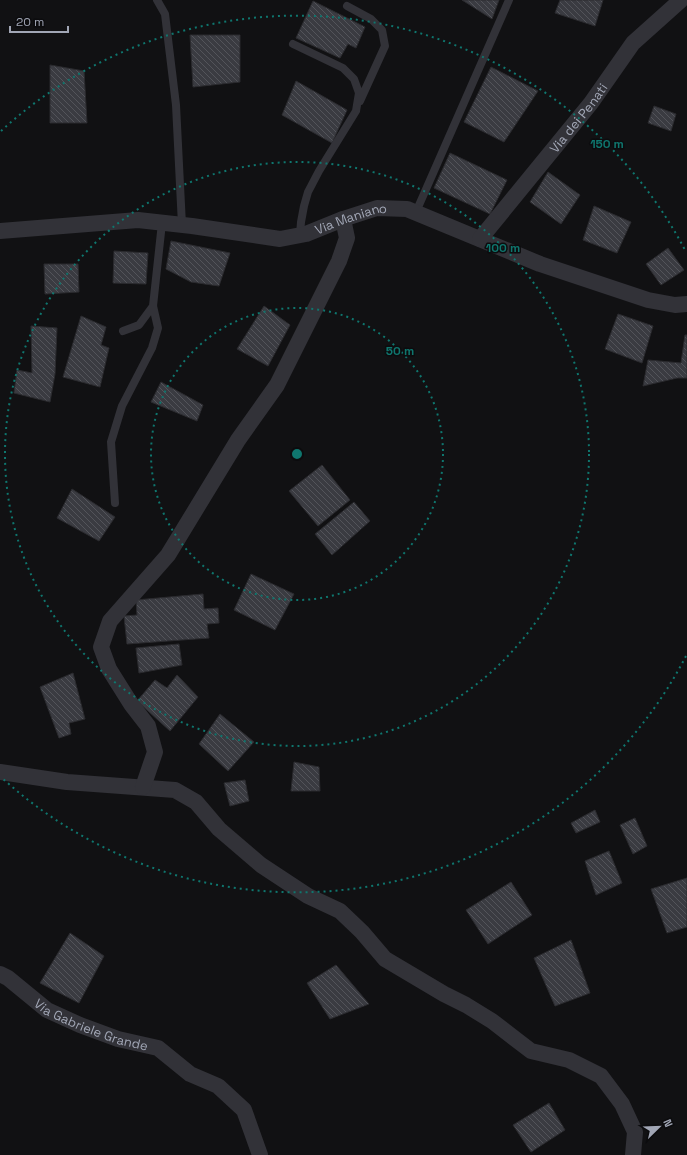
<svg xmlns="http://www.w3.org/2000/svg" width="687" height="1155" viewBox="0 0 687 1155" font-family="'Space Grotesk',sans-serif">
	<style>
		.building { fill: url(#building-back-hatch); stroke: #2b2b2f }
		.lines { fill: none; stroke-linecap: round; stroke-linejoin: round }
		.lane { stroke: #323238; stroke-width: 8 }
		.street { stroke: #323238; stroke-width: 16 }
		.ring { fill: none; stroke: #0f766e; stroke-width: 2; stroke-dasharray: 2 4 }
		.labels { text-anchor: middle; stroke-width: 3; stroke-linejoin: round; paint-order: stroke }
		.street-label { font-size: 13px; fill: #a1a6b5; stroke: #0c0c0e }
		.centre { fill: #0f766e; stroke: #0c0c0e; stroke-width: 2 }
		.ring-label { font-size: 12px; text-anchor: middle; font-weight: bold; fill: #0f766e; stroke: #0c0c0e; stroke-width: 3; stroke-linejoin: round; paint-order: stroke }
	</style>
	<defs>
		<pattern id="building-back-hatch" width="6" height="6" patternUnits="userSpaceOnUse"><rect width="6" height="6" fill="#3a3b41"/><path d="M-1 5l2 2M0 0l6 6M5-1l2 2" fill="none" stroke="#53545a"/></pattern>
	</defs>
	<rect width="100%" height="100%" fill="#111113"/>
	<path class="building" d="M462,0H499L492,19Z
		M560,0H603L595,26L555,13Z
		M313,1L365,27L356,48L348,44L340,58L296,38Z
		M190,35H240V82L193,87Z
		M50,65L84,71L87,123H50Z
		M491,67L538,91L504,142L464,122Z
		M296,81L347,110L332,143L282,115Z
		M654,106L676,114L671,131L648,123Z
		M450,153L507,180L490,214L434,188Z
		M548,172L580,195L561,224L530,202Z
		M594,206L631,222L617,253L583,240Z
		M171,241L230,253L219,286L191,282L166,269Z
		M668,248L684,270L661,285L646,264Z
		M114,251L148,253L146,284L113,283Z
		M44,264H78L79,292L45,294Z
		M264,306L290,325L268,366L237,349Z
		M618,314L653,326L642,363L605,349Z
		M81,316L106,327L101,345L109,348L100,387L63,377Z
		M31,326L57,328L55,374L50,402L14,393L17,370L32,373Z
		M685,335H687V378H677L643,386L648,360L681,363Z
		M161,382L203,405L197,421L151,402Z
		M322,465L350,500L318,526L289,491Z
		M72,489L115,517L99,541L57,518Z
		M354,502L370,521L332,555L315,534Z
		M251,574L294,594L275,630L234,610Z
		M203,594L204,609L218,608L219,623L207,624L209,638L127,644L124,616L137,615L136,600Z
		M179,644L182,665L139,673L136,648Z
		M73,673L85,719L69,723L71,734L59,738L40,687Z
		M177,675L198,697L170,731L137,701L155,680L167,688Z
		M220,714L254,742L228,771L199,744Z
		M294,762L319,767L320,791H291Z
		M245,780L249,801L230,806L224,783Z
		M595,810L600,822L576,833L571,823Z
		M635,818L647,846L633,854L620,825Z
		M609,851L622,883L596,895L585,861Z
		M687,878V927L667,933L651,889Z
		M511,882L532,915L488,944L466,910Z
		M70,933L104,956L79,1003L40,983Z
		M571,940L590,993L555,1006L534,958Z
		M336,965L369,1004L330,1019L307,983Z
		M549,1103L565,1130L531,1152L513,1125Z"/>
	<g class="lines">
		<path class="lane" d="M157,0L165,14L176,105L182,225
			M347,6L371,19L382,30L385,46L360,101
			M293,44L343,68L354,79L359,93L356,111L319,171L308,192L304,206L301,222L300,235
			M416,212L509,0
			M123,331L139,325L153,306
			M115,503L111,442L122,406L152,348L158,328L153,306L162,223"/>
		<g class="street">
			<path id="s1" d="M0,231L138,220L192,226L280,239L306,234L343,219L377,208L407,209L540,264L648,300L675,305L687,304"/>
			<path id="s2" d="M480,239L591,103L633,43L681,0"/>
			<path d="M0,772L67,782L175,790L196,802L219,829L261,865L308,896L340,911L362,932L385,959L444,994L466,1005L492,1021L531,1051L569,1060L601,1076L622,1104L635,1132L633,1155"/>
			<path d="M143,787L155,752L148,726L131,704L109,669L101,647L110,621L168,555L238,440L277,385L339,261L347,238L343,219"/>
			<path id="s3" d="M0,974L8,978L47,1010L80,1025L118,1039L158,1048L190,1074L218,1086L244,1110L260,1155"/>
		</g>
	</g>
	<g class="ring">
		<circle cx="297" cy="454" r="146"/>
		<circle cx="297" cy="454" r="292"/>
		<path d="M686 656A438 438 0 0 1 1 777M1 131A438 438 0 0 1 686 252"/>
	</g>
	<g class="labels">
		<g class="street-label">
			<text dy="5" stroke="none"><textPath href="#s2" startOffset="156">Via dei Penati</textPath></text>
			<text dy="5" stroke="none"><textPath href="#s1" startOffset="356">Via Maniano</textPath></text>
			<text dy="5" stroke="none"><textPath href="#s3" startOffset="106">Via Gabriele Grande</textPath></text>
		</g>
	</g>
	<circle cx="297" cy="454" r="6" class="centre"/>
	<g class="ring-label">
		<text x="607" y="148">150 m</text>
		<text x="503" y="252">100 m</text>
		<text x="400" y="355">50 m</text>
	</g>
	<g transform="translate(659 1127) rotate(67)" stroke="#0c0c0e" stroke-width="3" paint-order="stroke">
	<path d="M0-3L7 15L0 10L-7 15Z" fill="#a1a6b5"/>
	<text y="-6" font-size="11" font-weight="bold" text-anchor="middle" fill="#a1a6b5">N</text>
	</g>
	<path d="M10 26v6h58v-6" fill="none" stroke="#a1a6b5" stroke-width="2"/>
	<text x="16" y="26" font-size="12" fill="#a1a6b5" stroke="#0c0c0e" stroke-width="3" paint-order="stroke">20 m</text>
</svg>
